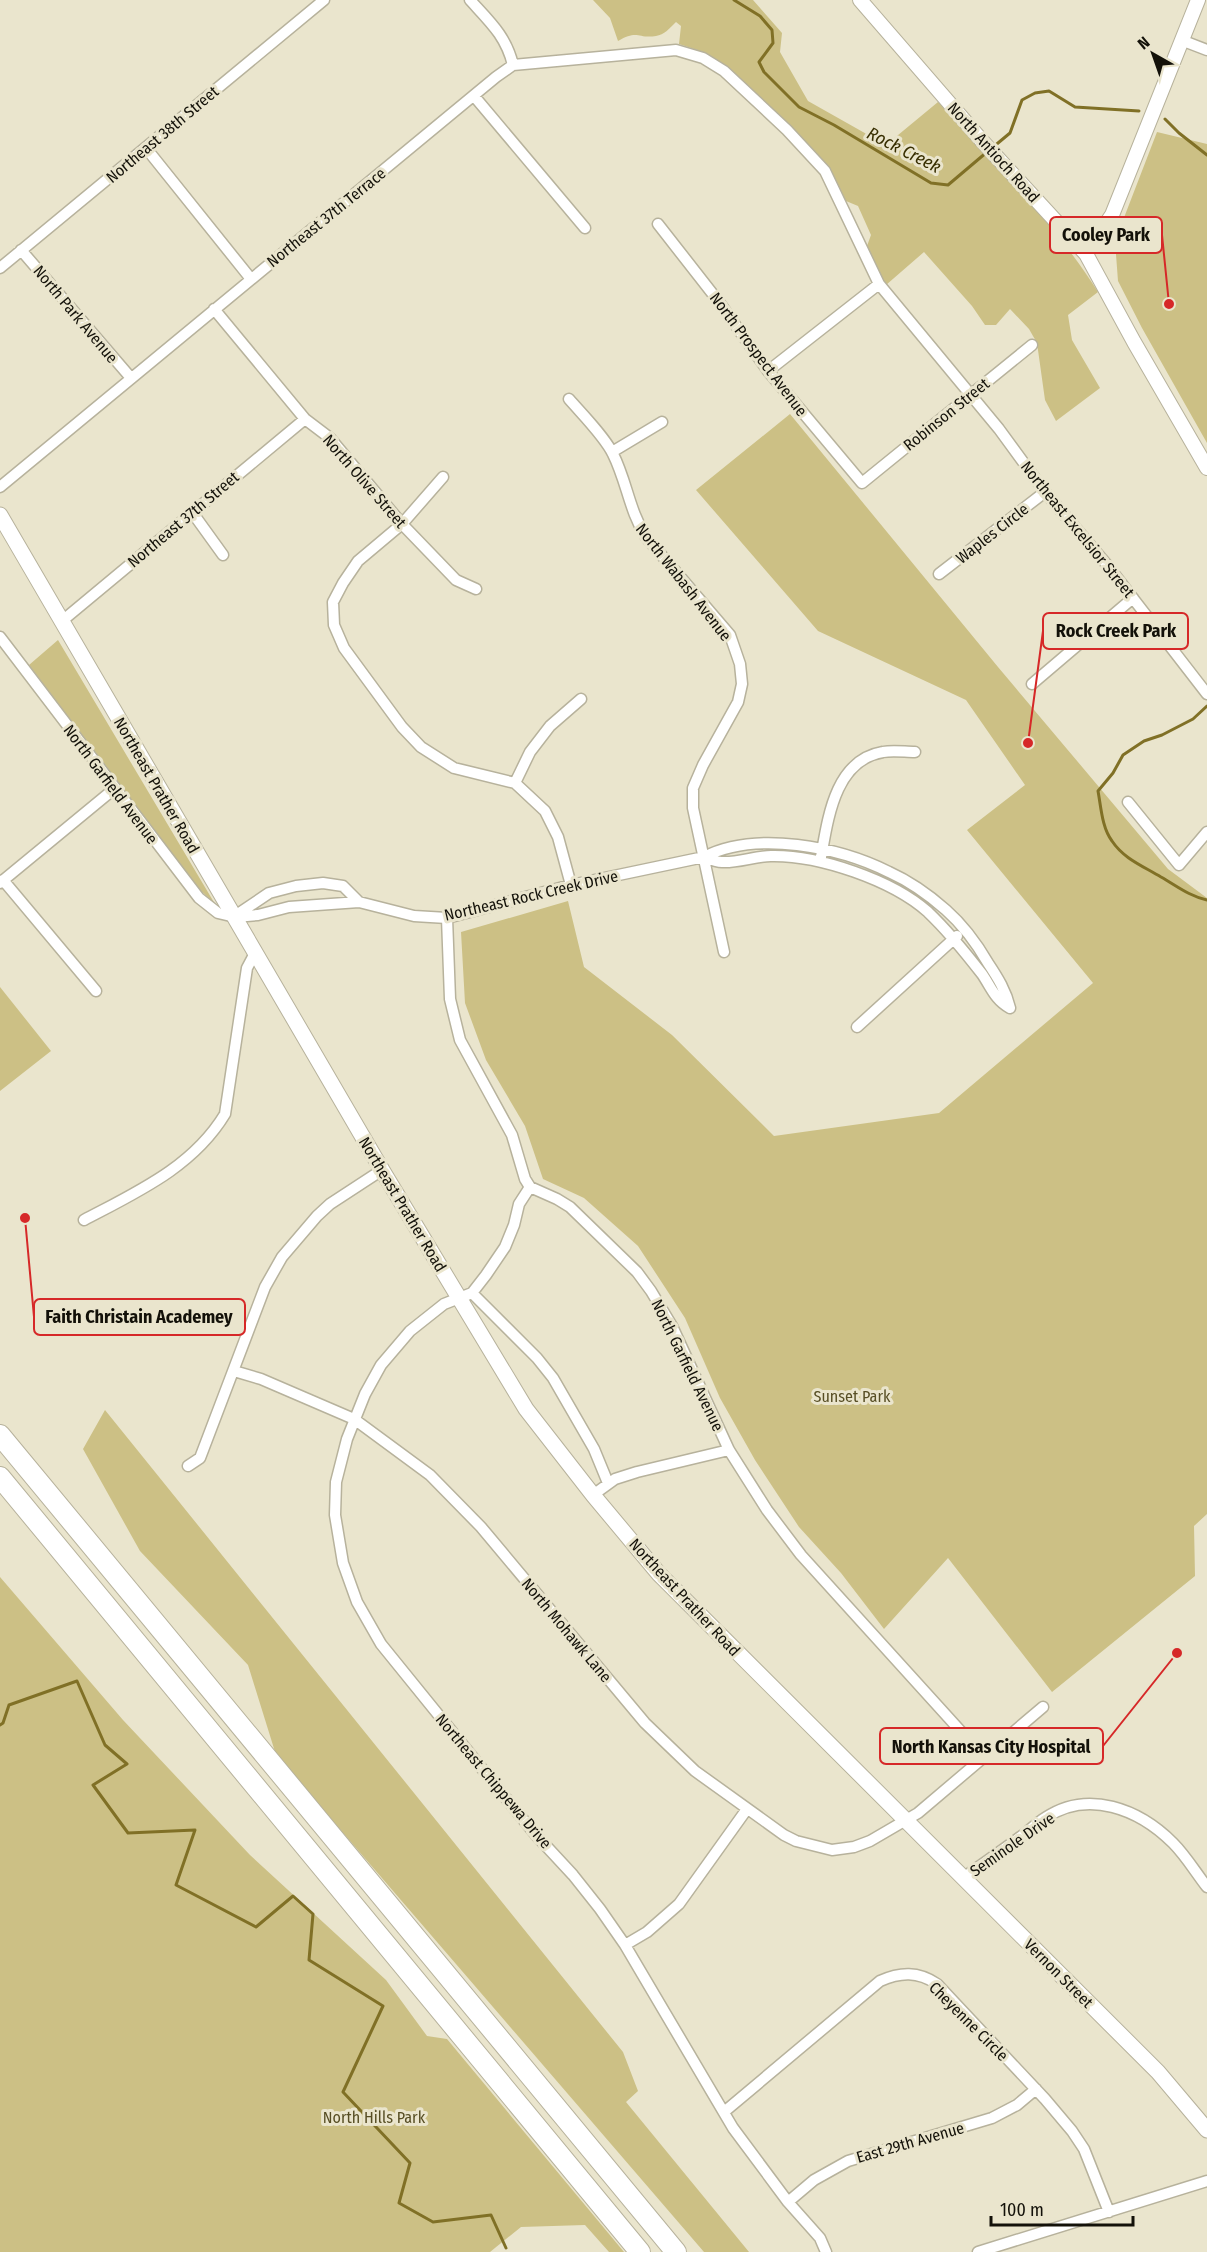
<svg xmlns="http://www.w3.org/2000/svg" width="1207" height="2252" viewBox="0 0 1207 2252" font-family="'Fira Sans Condensed',sans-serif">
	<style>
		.green { fill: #ccc085 }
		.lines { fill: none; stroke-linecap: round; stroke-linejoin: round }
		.stream { stroke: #807026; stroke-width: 3 }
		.minor-casing { stroke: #b7b29c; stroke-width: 13 }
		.tertiary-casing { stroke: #b7b29c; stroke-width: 16 }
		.secondary-casing { stroke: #b7b29c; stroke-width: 17 }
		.motorway-casing { stroke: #b7b29c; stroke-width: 22 }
		.minor { stroke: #fff; stroke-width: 10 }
		.tertiary { stroke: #fff; stroke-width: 14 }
		.secondary { stroke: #fff; stroke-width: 15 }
		.motorway { stroke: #fff; stroke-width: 20 }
		.labels { text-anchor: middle; stroke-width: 6; stroke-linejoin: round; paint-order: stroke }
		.street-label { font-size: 16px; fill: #131109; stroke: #eae5cd }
		.park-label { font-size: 16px; fill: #574e24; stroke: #eae5cd }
		.water-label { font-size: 18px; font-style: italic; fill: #382f02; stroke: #eae5cd }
		.leader { fill: none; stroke: #d62828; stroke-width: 2 }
		.callout-dot { fill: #d62828; stroke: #eae5cd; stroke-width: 2 }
		.callout { fill: #eae5cd; stroke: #d62828; stroke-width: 2 }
		.callout-label { font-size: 18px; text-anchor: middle; font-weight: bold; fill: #131109 }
	</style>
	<rect width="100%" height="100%" fill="#eae5cd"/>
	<path class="green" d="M593,0H753L782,33L780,52L808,101L886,145L938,102C993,163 1054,222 1098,292L1068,315L1072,340L1100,388L1056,421L1045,400L1037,343L1029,329L1010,309L996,325H985L972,306L924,252L886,285L880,277L867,246L871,235L858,206L846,201L830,170L819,156L726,67L706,53L679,44L681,26L676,22C670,28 664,35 656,36C638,39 638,29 618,41L610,18Z
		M1157,132L1207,144V443L1142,328L1118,281L1115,241Z
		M790,414L998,667L1168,869L1207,898V1514L1194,1526L1195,1576L1052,1692L948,1558L884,1629L841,1573L799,1527L755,1460L720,1398L685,1318L638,1246L584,1198L543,1179L525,1126L486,1060L465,1003L461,932L568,901L584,967L672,1035L774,1136L939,1113L1093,983L967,830L1025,785L966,700L818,631L696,490Z
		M58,640L215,904L196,886L29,665Z
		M0,987L51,1051L0,1091Z
		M105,1410L623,2052L638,2091L626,2102L749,2252H704L276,1755L248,1665L140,1551L83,1449Z
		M0,1577L123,1720L250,1855L386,1980L427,2036L447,2039L624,2252H609L585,2225L521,2227L490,2252H0Z"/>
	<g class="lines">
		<path class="stream" d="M734,0L760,16L772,30L773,43L759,62L764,72L799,107L834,125L931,183L948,185L987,152
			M1165,119L1179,133L1207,155
			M992,148L1010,133L1022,100L1035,93L1049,91L1075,107L1139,111
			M1207,706L1193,719L1162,735L1144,741L1123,755L1113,773L1098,791C1101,807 1102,828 1112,841C1124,859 1143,866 1161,877C1177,886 1189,896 1207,900
			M0,1725L3,1723L9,1705L77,1681L105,1745L127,1764L93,1785L128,1833L195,1830L176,1885L256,1927L293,1896L313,1914L309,1960L383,2006L343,2092L410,2163L399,2203L433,2222L491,2215L506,2248"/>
		<g class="minor-casing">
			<path id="minor" d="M470,0C490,22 506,36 513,65
				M1181,40L1207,50
				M474,96L585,228
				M146,148L251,279
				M658,224L719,302L768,371L862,483L1032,345
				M21,250L131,378
				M0,268L324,0
				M214,309L305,419L330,438L402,524L456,580L476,589
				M768,371L879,284
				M569,399C582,414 605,437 613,454C627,482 629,510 646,537L730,635L740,664L742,684L738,702L703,765L693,788V808L724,952
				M612,452L662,422
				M443,477L402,524L358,561L343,583L333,602L334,625L344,648L402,727L421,747L454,768L515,783L545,811L558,837L571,885
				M0,487L496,77L513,65L676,50L703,58L724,71L787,130L825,171L879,284L999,429L1045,492L1108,566L1207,694
				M192,512L223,555
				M939,574L1045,492
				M62,621L305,419
				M0,637L199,898L218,913L235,917L258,915L289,907L359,902L414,916L447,918L571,885L704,857C756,830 839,847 889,872C909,881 929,895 946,910C963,925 977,944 988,963C998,978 1006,991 1010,1008
				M1032,684L1133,598
				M515,783L530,752L550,726L581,699
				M1128,802L1179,865L1207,832
				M704,857C709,859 716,862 722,862C738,863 755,856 771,856C819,855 892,880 928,912C948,931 965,952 982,974C991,987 995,1000 1010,1008
				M821,857C828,818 835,760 883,752C893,750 905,752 915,752
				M3,880L96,991
				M0,883L114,789
				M235,916L269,893L296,886L323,883L343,886L359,902
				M447,918L450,999L460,1040L512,1135L525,1179L530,1187L557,1199L570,1207L637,1272L651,1291L672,1326L729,1450L767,1510L801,1555L985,1758
				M857,1027L957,936
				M530,1187L519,1204L514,1225L505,1247L486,1275L472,1293L444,1304L410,1331L381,1365L365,1394L347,1439L336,1482L335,1515L343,1563L357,1602L381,1644L535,1834L573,1875L600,1909L625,1945L733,2128L788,2202L820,2238L826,2252
				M84,1220C137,1192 193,1167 225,1114L247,968L255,953
				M472,1293L537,1358L553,1378L594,1449L608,1483
				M234,1371L261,1379L354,1419L430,1475L481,1527L645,1723L695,1771L784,1835L796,1841L832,1850L854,1847L870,1841L918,1813L1043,1707
				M188,1466L200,1458L265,1287L282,1257L317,1216L330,1204L382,1170
				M593,1495L615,1479L637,1472L729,1450
				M963,1878C983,1864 1003,1850 1023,1835C1030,1830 1037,1823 1045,1818C1088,1789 1139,1809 1173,1843C1186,1856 1196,1873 1207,1887
				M625,1945L647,1932L679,1904L747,1809
				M724,2112L880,1981C900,1972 918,1971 937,1984L1045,2099L1072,2131L1084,2149L1109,2212
				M788,2202L814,2180L848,2161L992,2118L1017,2105L1036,2089
				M978,2252L1207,2181"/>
		</g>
		<g class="tertiary-casing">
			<path id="tertiary" d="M860,0L983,142L1086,254L1134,342L1207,468
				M1086,254L1112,215L1198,0"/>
		</g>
		<g class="secondary-casing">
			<path id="secondary" d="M0,515L382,1170L526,1409L593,1495L659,1574L1158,2072L1207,2130"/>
		</g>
		<g class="motorway-casing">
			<path id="motorway" d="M0,1435L676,2252
				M0,1477L640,2252"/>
		</g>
		<use href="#minor" class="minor"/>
		<use href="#tertiary" class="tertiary"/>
		<use href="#secondary" class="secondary"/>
		<use href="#motorway" class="motorway"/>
	</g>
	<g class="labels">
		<g class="street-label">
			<text transform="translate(162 134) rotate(-40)" y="6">Northeast 38th Street</text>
			<text transform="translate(994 152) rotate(48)" y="6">North Antioch Road</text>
			<text transform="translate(326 217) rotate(-39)" y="6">Northeast 37th Terrace</text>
			<text transform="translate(76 314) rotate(50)" y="6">North Park Avenue</text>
			<text transform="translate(759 354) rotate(53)" y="6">North Prospect Avenue</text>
			<text transform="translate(946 414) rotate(-39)" y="6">Robinson Street</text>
			<text transform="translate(365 481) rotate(49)" y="6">North Olive Street</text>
			<text transform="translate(183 519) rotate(-40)" y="6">Northeast 37th Street</text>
			<text transform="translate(1078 529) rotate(51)" y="6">Northeast Excelsior Street</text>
			<text transform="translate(992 533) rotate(-38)" y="6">Waples Circle</text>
			<text transform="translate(684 582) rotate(52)" y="6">North Wabash Avenue</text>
			<text transform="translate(111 784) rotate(53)" y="6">North Garfield Avenue</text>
			<text transform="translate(157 785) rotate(60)" y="6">Northeast Prather Road</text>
			<text transform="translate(531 895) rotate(-13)" y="6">Northeast Rock Creek Drive</text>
			<text transform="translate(403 1204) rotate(59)" y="6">Northeast Prather Road</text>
			<text transform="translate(688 1365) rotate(64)" y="6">North Garfield Avenue</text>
			<text transform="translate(685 1597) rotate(47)" y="6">Northeast Prather Road</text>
			<text transform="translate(567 1630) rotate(50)" y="6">North Mohawk Lane</text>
			<text transform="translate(494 1781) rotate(50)" y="6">Northeast Chippewa Drive</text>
			<text transform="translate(1012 1844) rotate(-35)" y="6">Seminole Drive</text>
			<text transform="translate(1059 1973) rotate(45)" y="6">Vernon Street</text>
			<text transform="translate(969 2021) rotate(45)" y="6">Cheyenne Circle</text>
			<text transform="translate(910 2142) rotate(-16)" y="6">East 29th Avenue</text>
		</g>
		<g class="park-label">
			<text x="852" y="1402">Sunset Park</text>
			<text x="374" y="2123">North Hills Park</text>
		</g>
		<g class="water-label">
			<text transform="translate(904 150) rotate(27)" y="6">Rock Creek</text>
		</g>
	</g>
	<path class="leader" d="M1169 304L1162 235M1028 743L1043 631M25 1218L34 1317M1177 1653L1103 1746"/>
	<g class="callout-dot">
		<circle cx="1169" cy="304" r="6"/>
		<circle cx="1028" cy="743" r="6"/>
		<circle cx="25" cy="1218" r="6"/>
		<circle cx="1177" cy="1653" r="6"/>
	</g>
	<g class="callout">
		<rect x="1050" y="217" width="112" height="36" rx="6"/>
		<rect x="1043" y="613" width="145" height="36" rx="6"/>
		<rect x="34" y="1299" width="211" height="36" rx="6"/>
		<rect x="880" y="1728" width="223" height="36" rx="6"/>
	</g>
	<g class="callout-label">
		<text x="1106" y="241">Cooley Park</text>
		<text x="1116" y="637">Rock Creek Park</text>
		<text x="139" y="1323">Faith Christain Academey</text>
		<text x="991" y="1753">North Kansas City Hospital</text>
	</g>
	<g transform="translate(1153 54) rotate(320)" stroke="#eae5cd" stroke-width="4.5" paint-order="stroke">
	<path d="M0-4.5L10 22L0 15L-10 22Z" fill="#131109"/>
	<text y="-9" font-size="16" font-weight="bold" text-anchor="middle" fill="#131109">N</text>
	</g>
	<path d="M991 2216v9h142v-9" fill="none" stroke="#131109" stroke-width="3"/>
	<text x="1000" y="2216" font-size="18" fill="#131109" stroke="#eae5cd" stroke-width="4.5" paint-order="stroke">100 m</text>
</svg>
